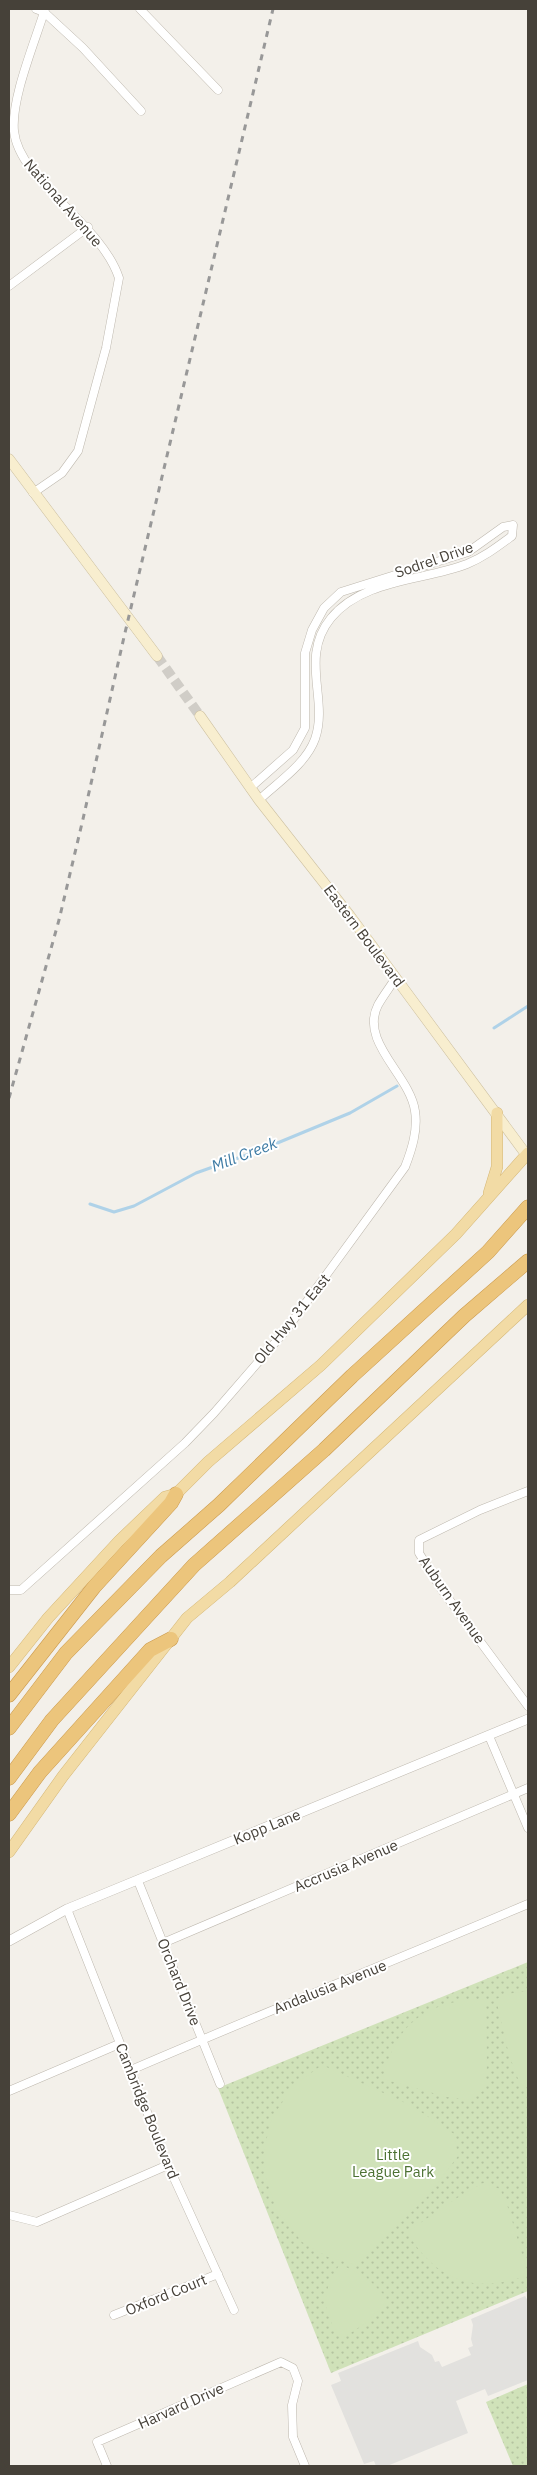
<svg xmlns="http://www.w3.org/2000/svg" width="537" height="2475" viewBox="0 0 537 2475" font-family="'IBM Plex Sans',sans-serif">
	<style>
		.grass { fill: url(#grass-dots) }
		.garden { fill: #d0e2b9 }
		.parking { fill: #e2e1de }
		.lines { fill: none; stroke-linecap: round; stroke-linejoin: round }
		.stream { stroke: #afd2e8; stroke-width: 3 }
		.secondary-tunnel { stroke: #d0cdc7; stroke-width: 10; stroke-dasharray: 10 5; stroke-linecap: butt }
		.minor-casing { stroke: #beb8ae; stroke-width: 9 }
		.tertiary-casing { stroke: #beb8ae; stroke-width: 10 }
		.secondary-casing { stroke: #cdc0a0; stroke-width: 11 }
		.primary-casing { stroke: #d5b776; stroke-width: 12 }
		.motorway-casing { stroke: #cb9a4d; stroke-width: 15 }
		.minor { stroke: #fff; stroke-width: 8 }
		.tertiary { stroke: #fff; stroke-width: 9 }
		.secondary { stroke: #f8eecf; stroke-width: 10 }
		.primary { stroke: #f2dba5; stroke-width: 11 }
		.motorway { stroke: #ecc57c; stroke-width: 14 }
		.rail { stroke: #989898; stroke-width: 3; stroke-dasharray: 6 6; stroke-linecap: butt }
		.labels { text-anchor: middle; stroke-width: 4; stroke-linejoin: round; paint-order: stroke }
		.street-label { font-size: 15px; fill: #464139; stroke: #fff }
		.park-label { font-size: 15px; fill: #4c7133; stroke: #fff }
		.water-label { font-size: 16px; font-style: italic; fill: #3f7ca5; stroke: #fff }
	</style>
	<defs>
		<pattern id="grass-dots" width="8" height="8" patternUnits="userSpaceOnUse" patternTransform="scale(1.25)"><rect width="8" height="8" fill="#d0e2b9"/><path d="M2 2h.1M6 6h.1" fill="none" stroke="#b4c3a0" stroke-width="1.8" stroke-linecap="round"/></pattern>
	</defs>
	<rect width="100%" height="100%" fill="#f3f0ea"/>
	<path class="grass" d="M528,1962V2291L331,2373L218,2088Z
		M528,2384V2466H513L486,2402Z"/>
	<path class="garden" d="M528,1991V2088L520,2084L509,2055L496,1999L513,1993Z
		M473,1999L486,2000L487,2066L484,2090L470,2100L447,2097L383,2079C394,2028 421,2005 473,1999Z
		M322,2065L412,2106L454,2134L458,2156L428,2196L356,2265L328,2257L302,2242L276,2209L264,2172L265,2145L272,2118L293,2086Z
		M483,2183L500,2189L509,2210L528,2275C475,2295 436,2281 407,2232L457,2198Z
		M340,2264L366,2277L385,2296V2303L367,2322L343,2338C319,2313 322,2290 340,2264Z"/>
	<path class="parking" d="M525,2296L528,2301V2380L488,2396L485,2389L456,2401L468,2433L387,2466H376L374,2461L364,2464L331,2385L341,2381L338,2373L418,2341L420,2347L432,2355L435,2362L439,2361L442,2367L471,2355L468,2348L473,2346L471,2339L473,2325L471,2319Z"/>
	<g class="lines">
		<path class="stream" d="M494,1028L528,1006
			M90,1204L114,1212L134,1206L196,1173L258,1151L350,1113L397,1086"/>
		<path class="secondary-tunnel" d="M157,656L200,716"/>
		<g class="minor-casing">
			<path id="minor" d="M36,9L44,12L83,48L141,111
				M140,9L218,90
				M9,286L88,227
				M33,493L62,473L78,451L106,348L119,278C101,223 19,181 14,131C11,98 35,42 45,9
				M250,788L293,750L305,728V653L312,630L324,608L341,592L468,552L503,527L513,525L512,536C497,547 484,557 467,564C423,581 363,579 331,618C299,657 329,700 315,739C306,764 277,783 259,800
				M528,1491L480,1510L419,1540V1553L442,1590L528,1706
				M9,1590H21L185,1443L214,1413L286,1330L405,1167C412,1149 418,1130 415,1111C410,1075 359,1042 378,1005C383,996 390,987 395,979
				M489,1736L528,1828
				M138,1881L220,2084
				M67,1909L168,2165L234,2310
				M163,1943L528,1788
				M131,2070C263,2013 396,1960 528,1904
				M9,2091L119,2044
				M9,2215L37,2222L168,2165
				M114,2315L218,2274
				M107,2466L97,2442L281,2362L293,2368L298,2381L292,2405L293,2437L305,2466"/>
		</g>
		<g class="tertiary-casing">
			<path id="tertiary" d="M9,1941L67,1909L528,1719"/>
		</g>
		<g class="secondary-casing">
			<path id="secondary" d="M9,459L157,656
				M200,716L259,800L350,916L528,1157"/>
		</g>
		<g class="primary-casing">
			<path id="primary" d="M489,1193L497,1167V1113
				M9,1667L48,1618L119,1541L165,1497L176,1494L208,1462L321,1365L456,1234L528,1153
				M9,1852L63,1776L187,1618L230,1582L528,1305"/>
		</g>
		<g class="motorway-casing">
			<path id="motorway" d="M9,1695L94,1587L171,1503L176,1494
				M9,1728L66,1653L161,1556L219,1505L352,1376L488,1252L528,1207
				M9,1778L52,1720L194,1565L324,1450L464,1316L528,1261
				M9,1814L40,1772L150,1650L171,1639"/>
		</g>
		<use href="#minor" class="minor"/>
		<use href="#tertiary" class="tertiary"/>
		<use href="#secondary" class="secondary"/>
		<use href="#primary" class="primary"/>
		<use href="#motorway" class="motorway"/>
		<path class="rail" d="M9,1098L59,920L83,819L124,637L273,9"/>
	</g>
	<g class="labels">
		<g class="street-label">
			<text transform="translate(63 203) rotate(49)" y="5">National Avenue</text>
			<text transform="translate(434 560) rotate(-19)" y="5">Sodrel Drive</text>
			<text transform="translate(364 936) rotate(53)" y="5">Eastern Boulevard</text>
			<text transform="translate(292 1319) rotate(-51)" y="5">Old Hwy 31 East</text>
			<text transform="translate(452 1600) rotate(55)" y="5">Auburn Avenue</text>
			<text transform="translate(267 1827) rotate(-22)" y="5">Kopp Lane</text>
			<text transform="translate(346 1866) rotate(-23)" y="5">Accrusia Avenue</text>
			<text transform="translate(179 1982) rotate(68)" y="5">Orchard Drive</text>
			<text transform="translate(330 1987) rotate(-22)" y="5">Andalusia Avenue</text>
			<text transform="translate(147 2111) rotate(68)" y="5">Cambridge Boulevard</text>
			<text transform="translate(166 2295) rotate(-22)" y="5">Oxford Court</text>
			<text transform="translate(181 2406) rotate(-24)" y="5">Harvard Drive</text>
		</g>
		<g class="park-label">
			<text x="393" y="2160">Little<tspan x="393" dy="17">League Park</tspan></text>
		</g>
		<g class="water-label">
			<text transform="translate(244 1154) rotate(-21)" y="6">Mill Creek</text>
		</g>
	</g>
	<rect width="537" height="2475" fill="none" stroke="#464139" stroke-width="20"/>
</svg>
